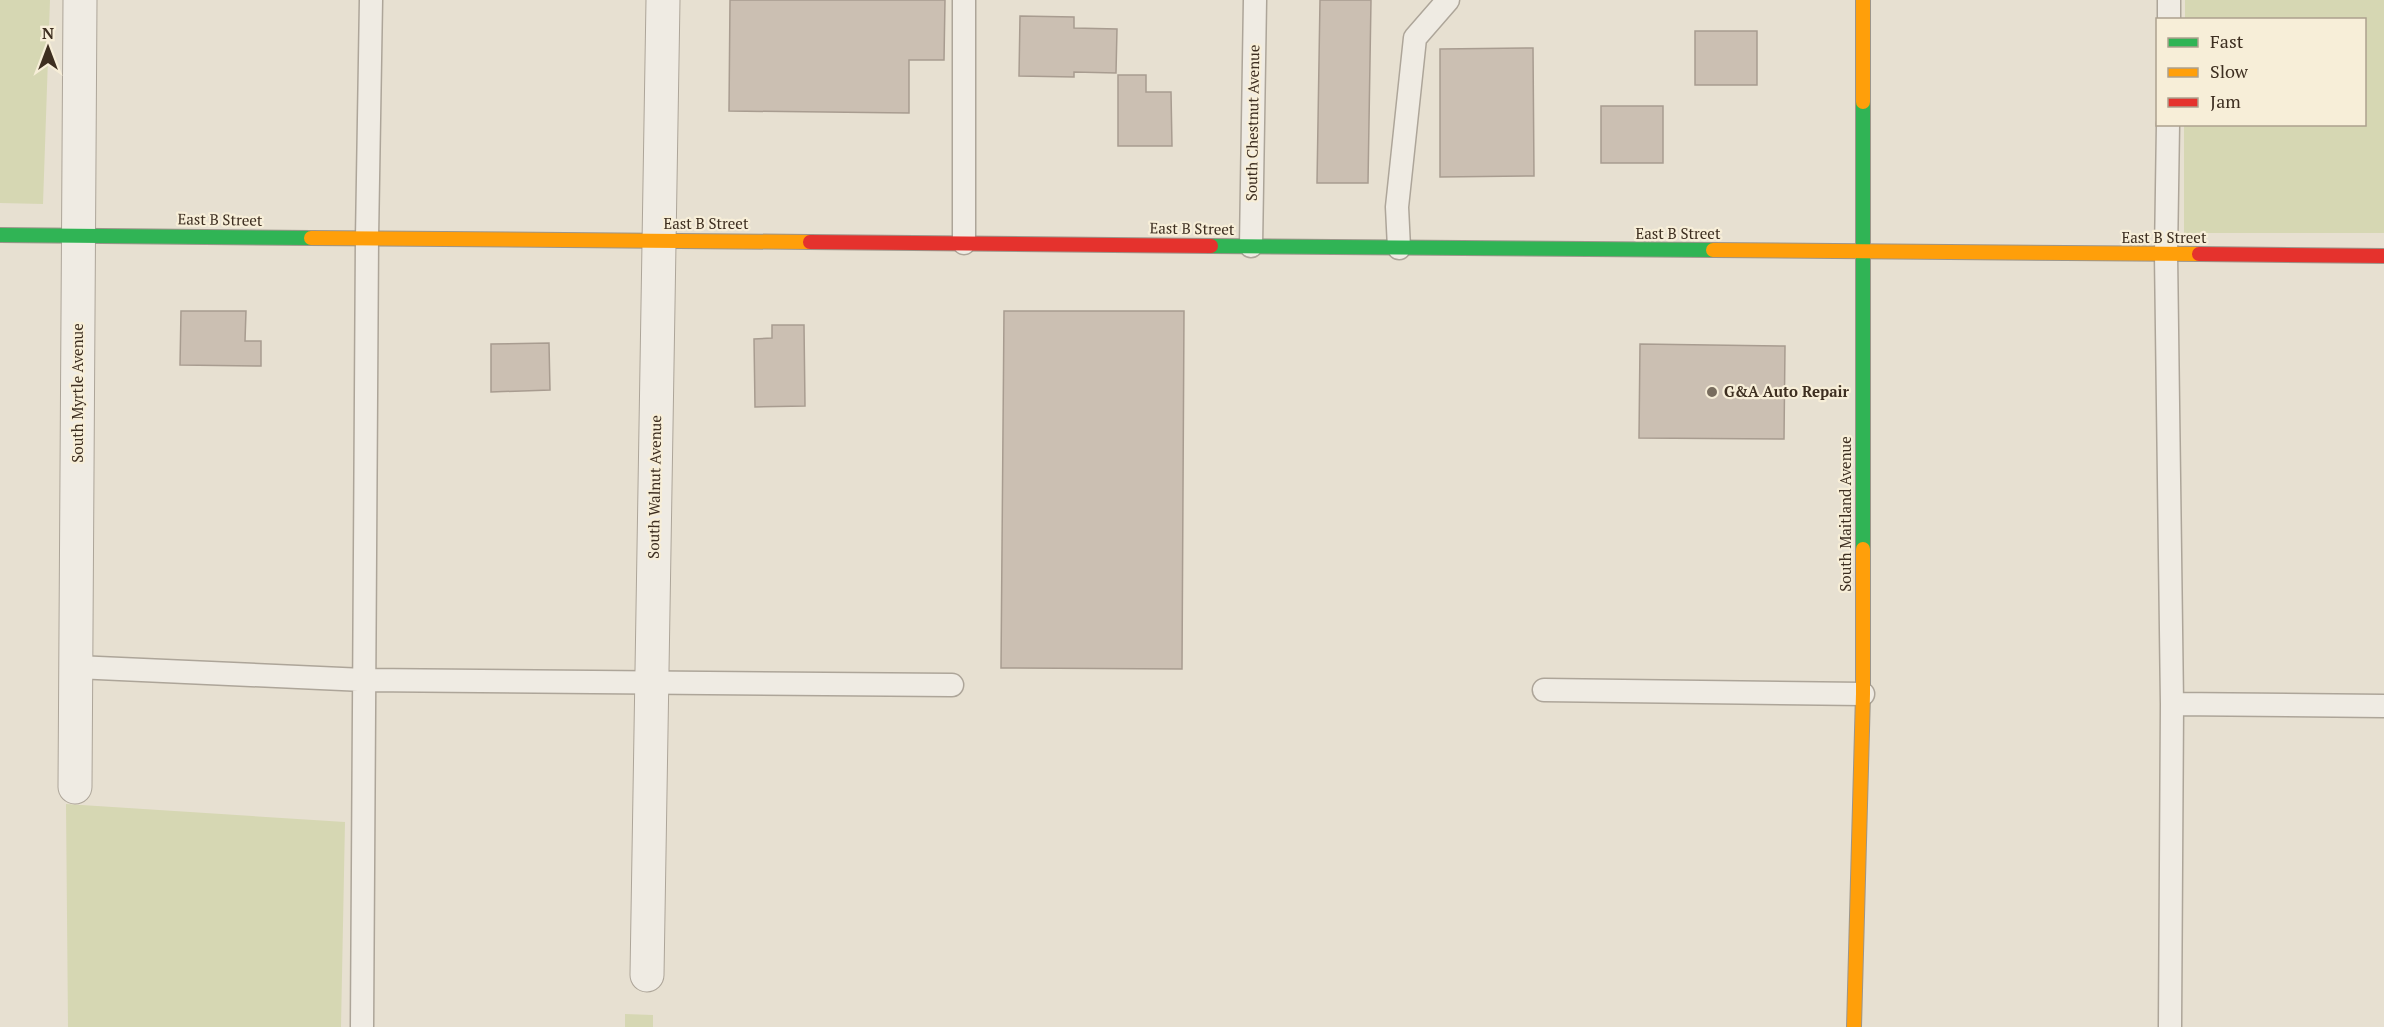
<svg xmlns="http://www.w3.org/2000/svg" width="2384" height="1027" viewBox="0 0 2384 1027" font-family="'PT Serif',serif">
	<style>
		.green { fill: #d6d7b3 }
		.building { fill: #cbbfb2; stroke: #a89c90; stroke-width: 1.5 }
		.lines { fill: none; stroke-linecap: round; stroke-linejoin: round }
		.lane-casing { stroke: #ada599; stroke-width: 25 }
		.street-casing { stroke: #ada599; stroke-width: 35 }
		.fast-casing { stroke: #9c958a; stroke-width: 16 }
		.slow-casing { stroke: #9c958a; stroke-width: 16 }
		.jam-casing { stroke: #9c958a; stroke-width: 16 }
		.lane { stroke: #efebe3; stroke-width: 22 }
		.street { stroke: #efebe3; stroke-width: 33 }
		.fast { stroke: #30b455; stroke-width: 14 }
		.slow { stroke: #ff9f0a; stroke-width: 14 }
		.jam { stroke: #e5322d; stroke-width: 14 }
		.poi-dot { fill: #786c5e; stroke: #f7eed8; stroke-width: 2 }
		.labels { text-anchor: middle; stroke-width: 4.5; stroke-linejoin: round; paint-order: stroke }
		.street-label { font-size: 15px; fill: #3d2e20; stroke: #f7eed8 }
		.poi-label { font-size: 15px; font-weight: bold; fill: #3d2e20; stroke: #f7eed8; text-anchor: start }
	</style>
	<rect width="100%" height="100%" fill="#e7e0d1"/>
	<path class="green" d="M0,0H50L43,204L0,203Z
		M2185,0H2384V233H2184V125L2364,124V20L2185,19Z
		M66,804L345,822L341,1027H68Z
		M625,1014L653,1015V1027H625Z"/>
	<path class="building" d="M730,0H945L944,60H909V113L729,111Z
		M1320,0H1371L1368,183H1317Z
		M1020,16L1074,17V28L1117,29L1116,73L1074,72V77L1019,76Z
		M1695,31H1757V85H1695Z
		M1533,48L1534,176L1440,177V49Z
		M1118,75H1146V92H1171L1172,146H1118Z
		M1601,106H1663V163H1601Z
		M181,311H246L245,341H261V366L180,365Z
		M1004,311H1184L1182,669L1001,668Z
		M772,325H804L805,406L755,407L754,339L772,338Z
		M549,343L550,390L491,392V344Z
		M1640,344L1785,346L1784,439L1639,438Z"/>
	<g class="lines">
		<g class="lane-casing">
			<path id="lane" d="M2169,20V0
				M2168,124L2166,254L2172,704L2170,1027
				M964,243V0
				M1251,246L1255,0
				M1399,248L1397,207L1415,38L1448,0
				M76,667L364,680L952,685
				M1544,690L1863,694
				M2172,704L2384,706
				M362,1027L367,238L371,0"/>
		</g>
		<g class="street-casing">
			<path id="street" d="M75,787L80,0
				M647,975L663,0"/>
		</g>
		<g class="fast-casing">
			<path id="fast" d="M1863,102V549
				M0,235L311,238
				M1211,246L1713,250"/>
		</g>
		<g class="slow-casing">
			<path id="slow" d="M1863,0V102
				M311,238L810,242
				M1713,250L2199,254
				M1854,1027L1863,694V549"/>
		</g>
		<g class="jam-casing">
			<path id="jam" d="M810,242L1211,246
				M2199,254L2384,256"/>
		</g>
		<use href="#lane" class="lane"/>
		<use href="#street" class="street"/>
		<use href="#fast" class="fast"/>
		<use href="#slow" class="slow"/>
		<use href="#jam" class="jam"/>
	</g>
	<circle class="poi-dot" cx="1712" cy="392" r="6"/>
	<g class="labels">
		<g class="street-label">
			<text transform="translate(1253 123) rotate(-89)" y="5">South Chestnut Avenue</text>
			<text transform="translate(220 220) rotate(1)" y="5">East B Street</text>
			<text x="706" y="229">East B Street</text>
			<text transform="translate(1192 229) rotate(1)" y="5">East B Street</text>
			<text x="1678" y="239">East B Street</text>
			<text x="2164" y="243">East B Street</text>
			<text transform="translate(78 393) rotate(-90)" y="5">South Myrtle Avenue</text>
			<text transform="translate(655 487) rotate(-89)" y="5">South Walnut Avenue</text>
			<text transform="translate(1846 514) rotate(-90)" y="5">South Maitland Avenue</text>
		</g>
		<g class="poi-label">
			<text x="1724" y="397">G&amp;A Auto Repair</text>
		</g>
	</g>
	<rect x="2156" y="18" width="210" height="108" fill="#f7eed8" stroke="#ada18e" stroke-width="1.5"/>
	<rect x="2168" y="38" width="30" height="9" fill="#30b455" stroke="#ada18e" stroke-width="1.5"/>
	<text x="2210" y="48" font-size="18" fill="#3d2e20">Fast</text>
	<rect x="2168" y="68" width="30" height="9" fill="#ff9f0a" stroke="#ada18e" stroke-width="1.5"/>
	<text x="2210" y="78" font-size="18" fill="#3d2e20">Slow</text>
	<rect x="2168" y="98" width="30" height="9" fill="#e5322d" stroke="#ada18e" stroke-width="1.5"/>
	<text x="2210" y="108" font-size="18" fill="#3d2e20">Jam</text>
	<g transform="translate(48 48)" stroke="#f7eed8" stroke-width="4.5" paint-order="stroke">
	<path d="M0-4.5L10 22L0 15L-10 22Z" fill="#3d2e20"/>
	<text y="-9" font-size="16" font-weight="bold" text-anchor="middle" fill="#3d2e20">N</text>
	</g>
</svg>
